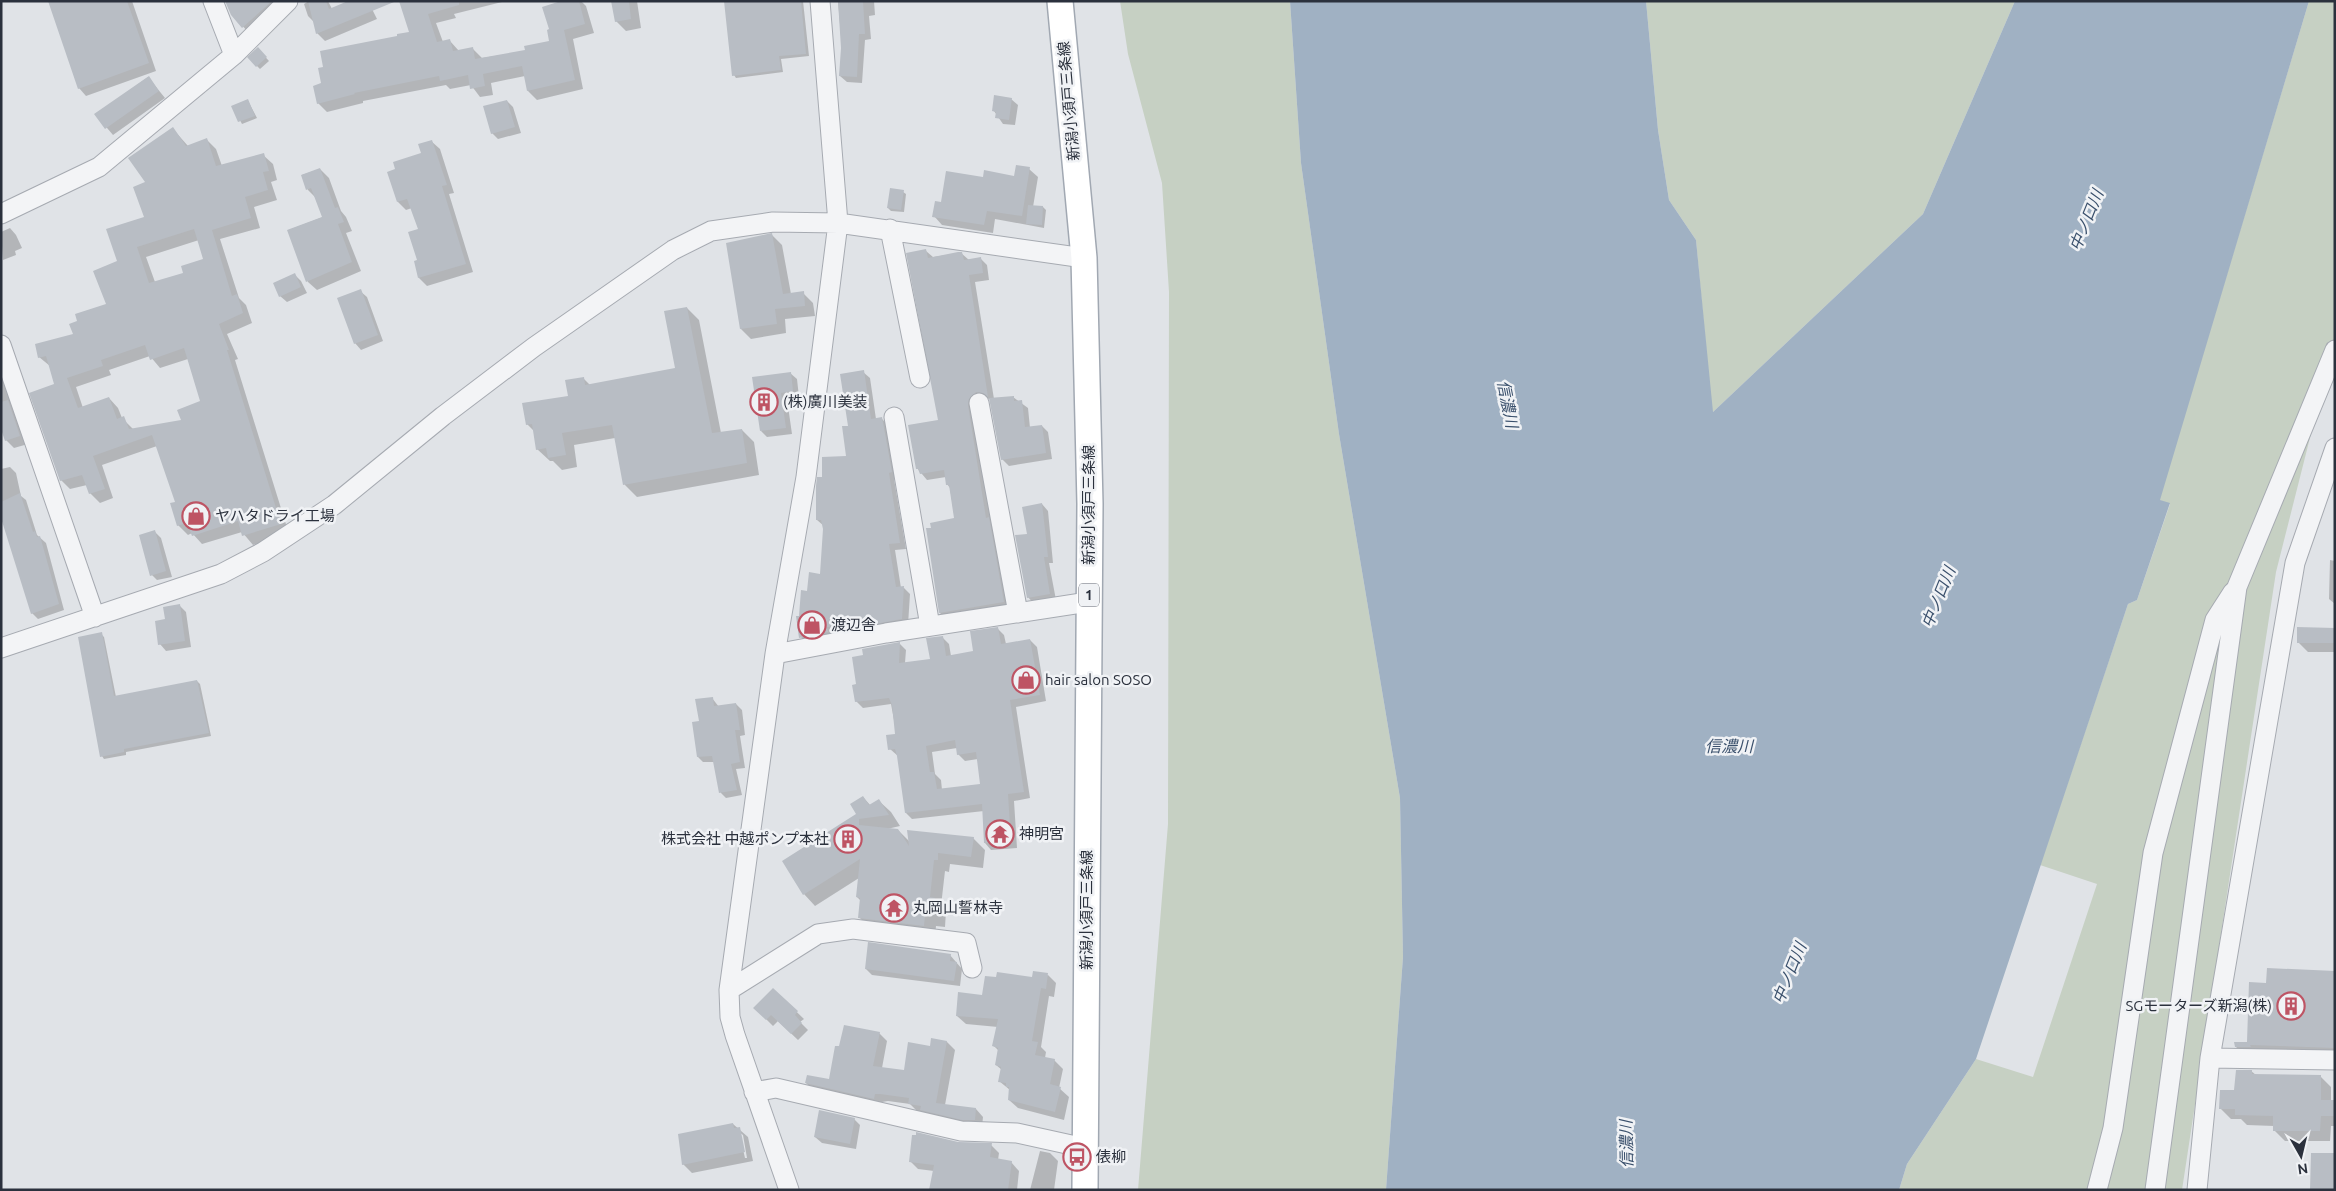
<svg xmlns="http://www.w3.org/2000/svg" width="2336" height="1191" viewBox="0 0 2336 1191" font-family="Ubuntu,'Noto Sans JP',sans-serif">
	<style>
		.green { fill: #c6d0c3 }
		.water { fill: #a0b1c3 }
		.shadow { fill: #0003; fill-rule: evenodd }
		.building { fill: #b8bdc4; fill-rule: evenodd }
		.lines { fill: none; stroke-linecap: round; stroke-linejoin: round }
		.minor-casing { stroke: #a6aab1; stroke-width: 21 }
		.major-casing { stroke: #a1a8b2; stroke-width: 28 }
		.minor { stroke: #f3f4f6; stroke-width: 19 }
		.major { stroke: #fff; stroke-width: 25 }
		.labels { text-anchor: middle; stroke-width: 5; stroke-linejoin: round; paint-order: stroke }
		.shield { fill: #f0f2f5; stroke: #666b74; stroke-width: 1 }
		.shield-label { font-size: 14px; font-weight: bold; fill: #2b313d }
		.street-label { font-size: 15px; fill: #2b313d; stroke: #f0f2f5 }
		.poi-label { font-size: 15px; fill: #2b313d; stroke: #f0f2f5; text-anchor: start }
		.water-label { font-size: 16px; font-style: italic; fill: #3a506c; stroke: #f0f2f5 }
	</style>
	<rect width="100%" height="100%" fill="#e0e3e7"/>
	<path class="green" d="M1120,1H1290L1301,163L1339,434L1400,798L1403,957L1386,1190H1138L1168,824L1169,292L1162,183L1128,54Z
		M1646,1H2015L1923,214L1712,413L1696,240L1669,200L1658,130Z
		M2309,1H2335V339L2276,572L2182,1190H1899L1907,1164L1976,1059L2033,1077L2097,884L2040,865L2128,604L2137,600L2170,504L2159,500Z"/>
	<path class="water" d="M1290,1H1646L1658,130L1669,200L1696,240L1713,412L1923,214L2015,1H2309L2160,500L2170,503L2137,600L2128,604L1976,1059L1907,1164L1899,1190H1386L1403,957L1400,798L1339,434L1301,163Z"/>
	<path class="shadow" d="M49,1H132L156,71L86,96L79,88Z
		M227,1H289L253,37L232,15Z
		M309,1H328L332,9L351,1H368L377,19L325,41L317,33L315,23L308,16L304,4Z
		M400,1H506L454,14L456,18L436,23L443,42L450,41L459,51L473,49L482,58L527,51L551,42L564,1H581L586,6L594,33L573,39L583,89L537,100L528,91L525,76L491,83L493,95L480,97L471,85L450,89L446,85L363,101V103L327,112L318,103L323,84L399,37L411,33Z
		M613,1H637L641,28L626,31L616,21Z
		M725,1H803L809,56L781,59L783,72L736,78L734,75Z
		M838,1H874L875,15L869,16L871,39L865,40L862,83L847,82L840,76L842,48Z
		M258,49L269,61L260,69L249,58Z
		M148,77L165,98L113,135L96,115Z
		M1011,99L1018,105L1015,125L1003,124L994,111Z
		M248,101L257,118L242,124L233,107Z
		M507,101L513,107L521,133L498,139L492,133Z
		M173,129L188,146L207,140L216,149L222,166L263,155L273,164L277,180L271,182L277,200L254,207L260,228L220,239L239,298L246,305L252,323L227,334L238,359L235,360L289,534L253,545L242,532L202,544L192,533L188,535L178,525L176,502L157,446L102,465L113,498L100,503L90,493L87,485L70,489L61,480L55,385L50,366L39,357L74,335L108,305L119,262L145,218L147,183ZM199,240L205,260L185,274L155,282L146,257ZM150,356L160,368L188,359L202,401L183,421L134,430L122,418L118,408L109,398L83,408L76,387L111,375L109,370Z
		M431,141L440,149L454,193L449,194L473,272L427,286L419,278L415,261H418L420,230L412,208L406,210L398,202L397,170L423,154Z
		M320,169L329,178L341,211L346,217L352,231L346,233L361,271L317,290L308,282L289,230L323,217L317,199L308,190L302,175Z
		M1029,169L1038,177L1033,207H1043L1046,210L1044,228L995,219L993,233L942,225L934,216L942,204L984,178L1015,177Z
		M903,192L906,194L904,212L891,211L888,208Z
		M10,228L16,235L22,248L15,251L16,255L3,260L1,232Z
		M772,235L782,245L791,294L803,293L813,303L815,316L785,319L786,333L751,339L741,329L728,244Z
		M926,251L933,257L961,253L969,260L981,259L987,265L989,280L975,282L994,399L1013,397L1028,408L1030,428L1042,426L1048,432L1052,459L1009,466L1002,459L990,399L983,398L1010,608L947,620L940,613L928,530L955,520L950,488L947,484L946,477L927,480L917,468L939,421Z
		M295,275L301,281L307,293L287,302L280,296Z
		M360,291L367,297L383,341L361,350L355,343Z
		M687,308L699,320L721,433L742,430L754,442L759,475L637,497L625,485L615,438L574,445L577,467L562,470L553,461H550L537,449L534,431L527,424L569,397L583,378L591,386L677,369Z
		M1,368L28,444L14,448L6,440L1,426Z
		M863,372L870,378L876,419H882L888,425L898,478L894,479L906,549L895,550L901,588H904L910,594L908,625L833,633L834,638L807,644L801,637L800,617L808,592L821,575L824,526L817,520L823,479L847,458L849,427Z
		M790,373L797,379L799,397L787,399L792,434L767,437L761,431Z
		M10,467L16,473L21,496L26,500L37,535L46,543L64,610L38,619L32,613L1,516V469Z
		M1042,504L1048,511L1053,563H1049L1056,600L1034,604L1028,597L1029,535Z
		M155,532L161,538L172,577L157,580L150,573Z
		M2330,560L2335,561V604L2329,599Z
		M180,606L186,612L191,647L166,651L160,644L166,620Z
		M998,629L1004,635L1006,644L1030,640L1037,647L1046,701L1016,707L1030,798L1014,801L1017,848L991,850L985,843L984,811L912,819L906,813L898,756L890,749L897,736L891,704L863,708L856,701L857,686L900,644L906,650L905,663L931,660L942,637L949,644L951,656L975,652ZM957,748L958,754L965,761L978,759L982,785L942,790L941,780L935,774L932,752Z
		M2335,629V652H2308L2298,642Z
		M101,634L104,637L116,697L197,681L200,684L211,736L126,752V755L104,759L102,756Z
		M712,698L719,707L736,704L742,710L745,735L740,736L745,768L736,769L742,795L726,798L721,793L714,762H703L698,757L700,722Z
		M863,797L871,806L879,801L891,812L900,826L887,829L898,830L910,842L973,838L985,850L983,868L950,864L949,872L945,871L941,906L946,911L945,927L936,926L935,937L871,930L860,918L861,901L857,897L859,878L815,906L804,894L858,814Z
		M950,955L962,969L960,986L872,975L866,969Z
		M2335,972V1060H2249L2236,1047L2248,1043L2268,984Z
		M1048,975L1056,983L1054,997L1049,996L1041,1047L1046,1052L1045,1058L1054,1060L1063,1069L1059,1088L1069,1097L1064,1120L1018,1108L1009,1100L1010,1090L999,1081L1002,1070L996,1065L999,1051L994,1046L998,1027L966,1024L957,1016L983,996Z
		M773,989L804,1019L800,1022L808,1030L798,1040L778,1021L773,1026L755,1008Z
		M879,1033L887,1041L882,1068L905,1072L931,1047L932,1040L947,1042L955,1050L945,1105L976,1109L983,1117L982,1127L929,1117L925,1113L918,1112L910,1104L888,1101L882,1102L881,1106L814,1091L806,1083L830,1080Z
		M2251,1071L2256,1075L2321,1077L2331,1087V1102H2335V1126H2331L2330,1141H2285L2274,1130V1126L2247,1125L2241,1119H2231L2220,1108Z
		M854,1119L860,1125L856,1149L822,1143L815,1137Z
		M733,1124L748,1137L753,1161L692,1173L683,1164ZM739,1132L743,1135L747,1158H745Z
		M958,1143L991,1145L999,1153L998,1160L1011,1162L1019,1171L1017,1190H930L934,1171L918,1169L910,1161Z
		M1040,1151L1050,1153L1058,1161L1054,1190H1030Z"/>
	<path class="building" d="M48,1H127L149,63L78,89Z
		M225,1H272L242,28L231,15Z
		M308,1H326L329,9L348,1L394,2L316,34Z
		M399,1H459V5L428,14L437,42L450,39L453,51L473,47L475,59L525,50L524,46L549,41L547,30L549,29L542,7L561,1H579L585,24L564,30L575,80L527,91L522,66L483,74L485,86L470,89L468,75L440,81L439,76L354,93L355,94L317,104L313,86L321,83L318,68L323,67L320,51L397,36V34L409,32Z
		M611,1H629L631,19L615,22Z
		M724,1H801L806,54L779,56L781,70L732,76Z
		M838,1H863L865,34H859L857,77L839,76L841,48Z
		M258,47L267,57L256,67L247,57Z
		M149,76L159,91L105,129L94,114Z
		M994,95L1012,98L1009,120L995,118L996,112L992,111Z
		M248,99L255,116L238,122L231,106Z
		M507,100L515,127L491,134L483,106Z
		M173,127L186,146L207,138L216,166L264,153L269,171L263,172L268,190L245,197L251,218L212,230L232,296L237,294L243,313L219,324L229,350H227L281,524L242,536L238,521L192,536L187,523L177,526L170,503L175,502L152,435L93,456L105,489L89,494L82,475L60,481L29,393L54,384L46,356L38,358L35,344L73,334L69,324L77,321L75,314L106,304L93,271L117,261L106,229L144,217L133,187L145,182L128,158ZM194,229L203,259L181,266L183,273L149,283L137,247ZM145,345L150,360L184,348L200,401L177,410L181,420L129,429L124,416L117,419L109,397L78,408L67,378L103,366L101,360Z
		M432,140L447,185L442,186L466,264L418,278L414,261L417,260L408,232L418,229L407,199L397,202L387,172L395,169L393,162L421,153L418,144Z
		M1016,165L1030,167L1022,216L987,211L984,225L932,217L935,201L941,202L946,171L983,177L984,170L1014,176Z
		M320,168L335,208L338,207L344,222L338,224L352,262L306,282L287,230L322,217L311,188L306,190L301,175Z
		M890,188L904,190L901,210L887,208Z
		M1028,205L1043,206L1042,225L1026,224Z
		M772,233L783,294L804,291L805,306L775,309L777,324L740,329L726,243Z
		M926,249L928,258L958,252H962L964,260L981,257L983,273L969,275L988,397L983,393L976,392L969,399L968,405L986,518L989,517L1004,602L939,613L926,528H931L930,523L954,518L949,485H946L944,470L920,474L918,469H916L908,425L938,420L906,253Z
		M295,273L301,287L279,297L273,283Z
		M361,289L378,335L354,344L337,298Z
		M687,307L712,433L742,429L747,463L623,485L612,425L562,433L566,455L548,458L546,448L536,450L532,424L526,425L522,403L568,396L565,380L584,377L585,385L675,368L664,311Z
		M864,370L871,419L882,417L892,472L889,473L900,543L889,544L896,587L904,586L902,619L859,627V624L827,627L828,632L799,638L796,616H799L801,590L807,591L809,572L820,574L823,529L821,520H816V486L817,477H822V457L846,456L842,426H848L840,374Z
		M791,372L793,391L781,393L786,428L760,431L752,377Z
		M1014,396V401L1022,400L1025,427L1042,425L1046,453L1001,460L989,398Z
		M8,400L20,436L5,441L1,429V402Z
		M20,493L33,532L35,531L37,537L40,536L59,604L31,614L1,518V502Z
		M1042,503L1048,557H1044L1050,594L1027,598L1015,535L1027,534L1022,507Z
		M155,530L166,571L150,576L139,535Z
		M180,604L185,641L158,645L155,621L165,619L163,607Z
		M998,627L1001,644L1030,639L1040,695L1010,700L1024,792L1008,794L1011,842L984,843L982,804L905,813L897,756L895,749L888,750L886,735L895,734L892,705L889,698L855,702L852,685L856,684L852,657L863,655L862,649L900,642L899,663L930,659L926,638L943,636L946,656L973,651L970,631ZM955,740L957,755L976,752L980,784L937,789L934,772H930L926,746Z
		M2297,627L2335,628V643H2297Z
		M102,632L114,696L197,680L209,733L124,749V752L100,757L78,637Z
		M713,697L714,706L736,703L740,730H735L740,762L731,764L737,790L719,793L712,756L697,757L692,722L699,721L695,699Z
		M863,796L869,805L879,799L889,815L859,819V825L898,829L909,846L907,830L974,837L971,857L938,853V860H934L930,897L935,898L933,916L925,915L924,926L858,918L860,898L856,897L860,859L803,895L782,861L856,814L850,804Z
		M868,942L951,954L950,961L957,962L954,981L865,969Z
		M2267,968L2335,971V1048L2250,1045L2251,1047H2235L2234,1042H2247L2249,982L2266,983Z
		M1033,971L1048,973L1046,989L1041,988L1032,1041L1038,1042L1035,1055L1055,1059L1050,1084L1061,1087L1055,1112L1008,1100L1009,1087H1006V1083L998,1082L1001,1067L995,1065L998,1048L992,1046L998,1019L956,1016L958,992L982,995L985,976L996,977L997,972L1032,977Z
		M773,988L798,1011L795,1015L802,1023L791,1034L771,1015L766,1020L753,1008Z
		M844,1025L880,1032L873,1066L904,1070L908,1042L930,1046L931,1038L947,1041L936,1103L976,1108L975,1120H962L920,1110L921,1106L908,1104L909,1098L880,1094H875L874,1099L805,1083L807,1075L829,1079L835,1046H839Z
		M2236,1070H2252V1074L2321,1075V1100H2335V1116H2321L2320,1131H2273V1116L2235,1115V1109H2219L2220,1090H2234Z
		M819,1110L855,1118L850,1144L814,1137Z
		M733,1123L734,1128L740,1127L745,1152L682,1165L678,1134Z
		M916,1132L958,1142L992,1143L990,1157L1012,1161L1008,1190H929L934,1165L909,1162L912,1135H916Z
		M2311,1153H2335V1190H2310Z"/>
	<g class="lines">
		<g class="minor-casing">
			<path id="minor" d="M213,1L234,55
				M1,214L99,167L234,55L288,1
				M890,229L920,378
				M1,345L95,617
				M979,403L1018,613
				M894,417L930,626
				M1,648L221,574L263,552L334,505L443,416L534,347L673,250L711,231L773,222L838,223L1084,258
				M775,654L886,633L1088,602
				M729,990L818,934L853,929L966,943L972,968
				M2210,1058L2335,1060
				M754,1092L776,1088L961,1131L1017,1133L1085,1148
				M789,1190L735,1035L730,1017L729,990L775,654L806,477L838,223L820,1
				M2097,1190L2113,1128L2153,853L2215,620L2233,592
				M2155,1190L2237,587L2335,350
				M2197,1190L2210,1058L2295,563L2335,448"/>
		</g>
		<g class="major-casing">
			<path id="major" d="M1060,1L1084,258L1090,504L1085,1190"/>
		</g>
		<use href="#minor" class="minor"/>
		<use href="#major" class="major"/>
	</g>
	<defs>
		<g id="building-ring" transform="scale(1.4375)"><circle r="9.5" fill="#f0f2f5" stroke="#be5464" stroke-width="1.5"/><path d="M-4-6H4V6H1V3H-1V6H-4ZM-2.5-4.3h1.7v1.8h-1.7ZM.8-4.3h1.7v1.8H.8ZM-2.5-1h1.7V.8h-1.7ZM.8-1h1.7V.8H.8Z" fill="#be5464"/></g>
		<g id="shop-ring" transform="scale(1.4375)"><circle r="9.5" fill="#f0f2f5" stroke="#be5464" stroke-width="1.5"/><path d="M-5-2.5h2.3a2.7 3.5 0 0 1 5.4 0H5L5.5 6h-11ZM-1.5-2.5h3a1.5 2.3 0 0 0-3 0Z" fill="#be5464"/></g>
		<g id="temple-ring" transform="scale(1.4375)"><circle r="9.5" fill="#f0f2f5" stroke="#be5464" stroke-width="1.5"/><path d="M0-6L5-2H3V0L6.5 2.5H4V6H1.5V3h-3V6H-4V2.5H-6.5L-3 0V-2H-5Z" fill="#be5464"/></g>
		<g id="bus-ring" transform="scale(1.4375)"><circle r="9.5" fill="#f0f2f5" stroke="#be5464" stroke-width="1.5"/><path d="M-5-6H5V4H4V6H2V4H-2V6H-4V4H-5ZM-3.5-4V0h7V-4ZM-3.5 1.2v1.5H-2V1.2ZM2 1.2v1.5H3.5V1.2Z" fill="#be5464"/></g>
	</defs>
	<g fill-rule="evenodd">
		<use href="#building-ring" x="764" y="402"/>
		<use href="#shop-ring" x="196" y="516"/>
		<use href="#shop-ring" x="812" y="625"/>
		<use href="#shop-ring" x="1026" y="680"/>
		<use href="#temple-ring" x="1000" y="834"/>
		<use href="#building-ring" x="848" y="839"/>
		<use href="#temple-ring" x="894" y="908"/>
		<use href="#building-ring" x="2291" y="1006"/>
		<use href="#bus-ring" x="1077" y="1157"/>
	</g>
	<g class="labels">
		<rect class="shield" x="1079" y="583.5" width="20" height="23" rx="4"/>
		<g class="shield-label">
			<text x="1089" y="600">1</text>
		</g>
		<g class="street-label">
			<text transform="translate(1069 101) rotate(-95)" y="5">新潟小須戸三条線</text>
			<text transform="translate(1089 505) rotate(-90)" y="5">新潟小須戸三条線</text>
			<text transform="translate(1087 910) rotate(-90)" y="5">新潟小須戸三条線</text>
		</g>
		<g class="poi-label">
			<text x="783" y="407">(株)廣川美装</text>
			<text x="215" y="521">ヤハタドライ工場</text>
			<text x="831" y="630">渡辺舎</text>
			<text x="1045" y="685">hair salon SOSO</text>
			<text x="1019" y="839">神明宮</text>
			<text x="829" y="844" text-anchor="end">株式会社 中越ポンプ本社</text>
			<text x="913" y="913">丸岡山誓林寺</text>
			<text x="2272" y="1011" text-anchor="end">SGモーターズ新潟(株)</text>
			<text x="1096" y="1162">俵柳</text>
		</g>
		<g class="water-label">
			<text transform="translate(2086 220) rotate(-68)" y="6">中ノ口川</text>
			<text transform="translate(1508 404) rotate(79)" y="6">信濃川</text>
			<text transform="translate(1938 597) rotate(-68)" y="6">中ノ口川</text>
			<text x="1729" y="752">信濃川</text>
			<text transform="translate(1789 973) rotate(-68)" y="6">中ノ口川</text>
			<text transform="translate(1626 1144) rotate(-91)" y="6">信濃川</text>
		</g>
	</g>
	<rect width="2336" height="1191" fill="none" stroke="#2b313d" stroke-width="5"/>
	<g transform="translate(2301 1156) rotate(172)" stroke="#f0f2f5" stroke-width="4" paint-order="stroke">
	<path d="M0-4L9 19L0 12L-9 19Z" fill="#2b313d"/>
	<text y="-8" font-size="14" font-weight="bold" text-anchor="middle" fill="#2b313d">N</text>
	</g>
</svg>
